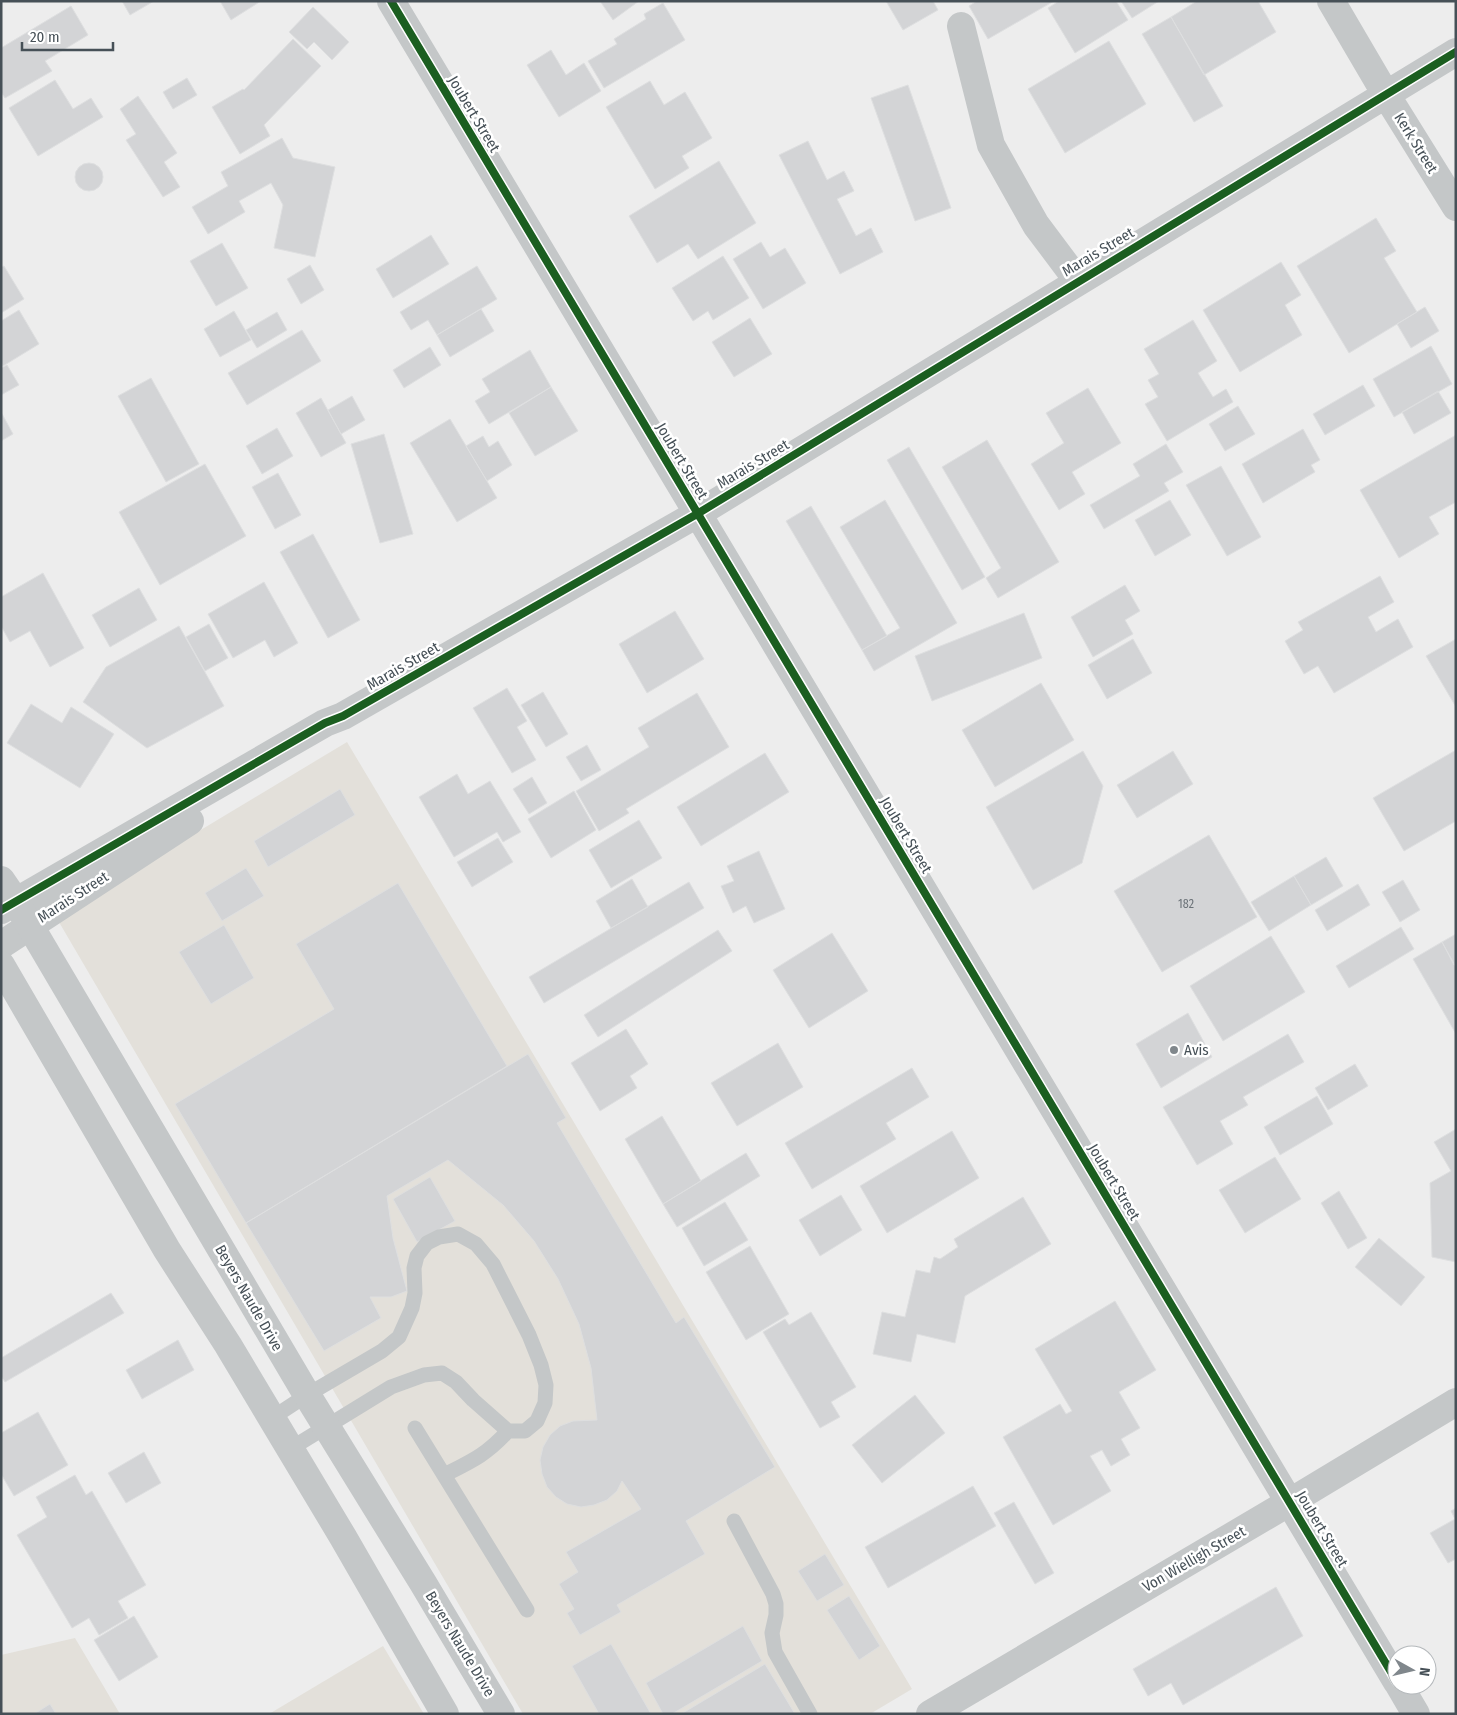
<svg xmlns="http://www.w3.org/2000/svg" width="1457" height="1715" viewBox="0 0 1457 1715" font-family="'Fira Sans Condensed',sans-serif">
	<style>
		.commercial { fill: #e3e0da }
		.building { fill: #d3d4d6; stroke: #dedfe0 }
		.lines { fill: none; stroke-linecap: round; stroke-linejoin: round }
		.service { stroke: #c4c7c8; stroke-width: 15 }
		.minor { stroke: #c4c7c8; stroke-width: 28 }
		.tertiary { stroke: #c4c7c8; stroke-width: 28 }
		.cycleway-casing { stroke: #fff; stroke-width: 11 }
		.cycleway { stroke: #1b5e20; stroke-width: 8 }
		.poi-dot { fill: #80878c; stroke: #fff; stroke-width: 2 }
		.labels { text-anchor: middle; stroke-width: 5; stroke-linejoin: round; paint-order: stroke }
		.number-label { font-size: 12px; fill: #6b7278 }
		.street-label { font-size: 15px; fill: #465057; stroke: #fff }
		.poi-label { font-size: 15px; fill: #465057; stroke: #fff; text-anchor: start }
	</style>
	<rect width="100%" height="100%" fill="#ededed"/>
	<path class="commercial" d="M347,742L912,1689L870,1714H523L56,917Z
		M75,1638L120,1714H1V1655Z
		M383,1646L424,1714H269Z"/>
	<path class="building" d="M122,1H154L130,15Z
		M220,1H261L231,20Z
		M600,1H639L613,20Z
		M886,1H933L938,10L903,30Z
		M977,1H1054L988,39L969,6Z
		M1059,1H1116L1128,20L1075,53L1048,8Z
		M1121,1H1159L1132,18Z
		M1197,1H1258L1276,32L1204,75L1171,17Z
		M663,3L685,40L604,88L588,61L617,44L614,39L646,19L644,14Z
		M71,6L88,35L45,61L52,71L5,98L1,92V48Z
		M313,7L349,42L332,60L314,42L307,49L289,32Z
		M1171,17L1223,106L1194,122L1142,34Z
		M293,39L321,66L264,125L270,136L240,154L212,107L243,89L244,90Z
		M1109,41L1146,104L1065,153L1028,89Z
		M551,50L566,75L584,63L601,91L559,117L527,65Z
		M187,78L197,95L173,109L163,92Z
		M55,80L73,109L91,98L103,117L38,156L9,108Z
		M650,81L664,105L685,92L712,138L682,156L689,168L655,189L606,107Z
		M908,85L951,208L915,221L871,98Z
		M138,96L177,153L164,162L180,187L163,197L126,140L136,134L120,109Z
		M282,138L293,158L335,167L315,257L274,248L283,205L271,183L239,201L245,212L208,234L192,207L228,186L221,172Z
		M808,141L827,180L844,171L854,191L837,199L856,236L871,228L883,252L840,274L779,155Z
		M719,161L756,223L698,259L688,244L657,263L629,216Z
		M75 177a14 14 0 1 1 28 0a14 14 0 1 1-28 0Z
		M1376,218L1396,251L1384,258L1417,312L1349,353L1297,266Z
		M431,235L449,264L393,298L376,269Z
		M761,242L770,257L785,248L806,283L763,309L733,259Z
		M222,243L248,288L216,306L190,261Z
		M723,256L749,298L713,320L708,311L693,321L672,288Z
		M1281,262L1301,295L1285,305L1302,335L1240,372L1203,310Z
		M310,265L324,290L301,304L287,279Z
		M4,266L24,299L1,313V267Z
		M477,266L497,299L437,335L428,320L411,330L400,312Z
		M1425,307L1439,331L1411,348L1397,324Z
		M481,309L494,331L450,357L437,335Z
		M19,310L39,344L3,366L1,363V321Z
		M234,311L251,340L220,357L204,329Z
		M277,312L287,330L257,348L246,330Z
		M750,318L772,354L734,377L712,342Z
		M1193,320L1217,361L1198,373L1213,397L1226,389L1233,402L1167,441L1145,404L1158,397L1148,380L1159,374L1144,349Z
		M302,330L321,361L247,405L228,373Z
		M1431,346L1452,384L1394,417L1373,379Z
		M430,347L441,365L404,388L393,370Z
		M530,350L551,387L489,424L475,401L490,392L482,379Z
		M7,365L19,385L1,395V368Z
		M151,378L199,464L166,482L118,396Z
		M1363,385L1375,406L1325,435L1313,414Z
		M551,387L578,431L535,456L509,413Z
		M1088,388L1121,443L1072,472L1085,494L1059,510L1031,464L1064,443L1046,413Z
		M1438,391L1451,413L1414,434L1402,412Z
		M352,396L365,420L341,434L328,410Z
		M321,398L346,443L321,457L296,413Z
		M1238,406L1255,434L1225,451L1209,424Z
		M1,412L13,434L1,441Z
		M450,419L497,498L457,522L410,443Z
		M277,428L293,456L262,474L246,446Z
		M1303,429L1320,460L1311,465L1315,472L1263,503L1242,464Z
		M384,434L413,534L380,543L351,444Z
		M1456,435V502L1429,517L1439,534L1399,558L1360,490Z
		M483,436L489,447L498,441L512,465L487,481L466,446Z
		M987,440L1059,562L998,598L986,578L1001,568L942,467Z
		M1166,444L1183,472L1164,483L1169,491L1104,529L1090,505L1140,476L1133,464Z
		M909,447L985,577L962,590L887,460Z
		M205,464L246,536L160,585L119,512Z
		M1221,466L1261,537L1227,556L1186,485Z
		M278,473L301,515L275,529L252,487Z
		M885,500L957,623L874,671L862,650L900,628L840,527Z
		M1170,500L1191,535L1155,556L1135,520Z
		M811,506L887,636L862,650L786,521Z
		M313,534L360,620L328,638L280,552Z
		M43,573L84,648L50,667L30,631L10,642L1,626V597Z
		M1380,576L1394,602L1368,617L1376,632L1398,619L1413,647L1334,693L1318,666L1304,674L1285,641L1303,630L1298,622Z
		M264,582L298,643L274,657L265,640L233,658L208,614Z
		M1125,585L1140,611L1125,620L1133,634L1093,657L1071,617Z
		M139,588L157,620L110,647L92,615Z
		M675,611L704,659L647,693L619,644Z
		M1024,613L1042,658L932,701L915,656Z
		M209,624L228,658L205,671L186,637Z
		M179,626L224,706L147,748L83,702L106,667Z
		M1133,639L1152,673L1107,699L1088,665Z
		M1456,639V707L1426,656Z
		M1041,683L1074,740L995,787L962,730Z
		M507,688L527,721L517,727L536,760L512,773L473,708Z
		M543,692L568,734L546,747L521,705Z
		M697,693L729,747L626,809L629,813L599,831L576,791L649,747L638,728Z
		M31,704L62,723L71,707L114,734L80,788L7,743Z
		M587,745L601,770L581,781L566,757Z
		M1456,750V821L1404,851L1373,798Z
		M1083,751L1103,786L1082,863L1033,890L986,807Z
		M1173,751L1193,784L1137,818L1117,785Z
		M765,753L789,792L701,846L677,807Z
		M457,774L468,794L490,781L521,832L503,842L497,832L454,857L419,797Z
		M532,777L547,803L529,814L513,789Z
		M340,789L355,815L268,867L254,841Z
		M574,791L596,830L551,858L528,819Z
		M639,820L662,858L611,888L589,850Z
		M1209,835L1257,917L1162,972L1114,891Z
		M498,838L513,862L472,887L457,862Z
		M759,851L785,909L754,923L746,906L733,913L721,886L734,881L727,866Z
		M1326,857L1343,886L1311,905L1294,876Z
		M246,868L264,896L222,921L205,893Z
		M1294,876L1311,905L1269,931L1251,902Z
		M632,879L648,907L611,928L596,901Z
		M1403,880L1420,910L1400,922L1382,892Z
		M689,882L704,908L544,1003L529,977Z
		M398,883L507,1066L246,1223L175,1104L334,1009L296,944Z
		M1358,884L1370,905L1327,931L1315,910Z
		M224,925L254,978L211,1004L179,952Z
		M1401,927L1414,949L1349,988L1336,966Z
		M718,930L732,951L598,1037L584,1015Z
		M832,933L868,991L809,1028L773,970Z
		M1456,934V964L1454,965L1442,942Z
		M1271,936L1305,992L1223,1041L1190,986Z
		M1442,942L1456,967V1034L1413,959Z
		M1188,1013L1212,1057L1161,1088L1136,1044Z
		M626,1029L648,1064L630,1076L637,1088L600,1111L571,1063Z
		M1288,1034L1304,1062L1243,1097L1248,1105L1220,1121L1233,1144L1197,1165L1163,1107Z
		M778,1043L803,1087L737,1126L711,1083Z
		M528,1054L566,1118L557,1123L676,1323L684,1317L775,1467L686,1521L705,1554L617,1605L621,1612L580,1635L567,1613L574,1609L559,1584L578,1572L566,1552L641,1509L622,1481L617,1491L607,1500L594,1505L581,1507L567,1504L556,1497L547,1487L542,1474L540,1460L543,1447L550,1435L560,1426L573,1421L597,1420L591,1368L579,1324L558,1279L534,1241L503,1205L448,1160L387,1196L393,1238L407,1291L391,1297H370L381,1318L324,1351L246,1223Z
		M1355,1064L1368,1086L1328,1110L1315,1088Z
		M912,1068L929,1097L886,1123L896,1139L812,1189L785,1143Z
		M1317,1096L1333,1124L1280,1155L1264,1127Z
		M662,1116L701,1181L663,1204L625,1139Z
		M1456,1129V1262L1432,1257L1430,1183L1451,1171L1434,1142Z
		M952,1131L979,1178L887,1233L860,1186Z
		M746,1153L760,1176L677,1227L663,1204Z
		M1275,1157L1301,1199L1245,1233L1219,1190Z
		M430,1177L455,1221L417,1242L393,1199Z
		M1339,1191L1367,1238L1348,1249L1321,1203Z
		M841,1195L862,1230L820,1256L799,1220Z
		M1023,1197L1051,1244L965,1296L955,1343L917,1334L911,1362L873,1354L882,1312L905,1317L916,1270L930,1273L934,1257L940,1259L958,1247L954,1239Z
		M725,1202L748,1240L704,1266L682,1228Z
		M1379,1238L1425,1277L1401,1306L1355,1267Z
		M750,1246L789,1314L746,1340L706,1272Z
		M111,1293L124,1313L5,1382L1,1376V1358Z
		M1115,1301L1156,1370L1119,1392L1140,1428L1121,1439L1130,1455L1111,1466L1102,1450L1090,1456L1111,1491L1053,1525L1003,1437L1060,1404L1066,1414L1072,1411L1035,1349Z
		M811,1312L856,1387L831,1402L840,1417L820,1428L763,1332L785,1319L789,1325Z
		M178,1340L194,1370L142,1399L126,1370Z
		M915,1395L945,1433L882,1483L852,1445Z
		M38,1412L68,1465L14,1496L1,1474V1433Z
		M144,1452L161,1483L126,1503L108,1473Z
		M75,1475L86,1495L92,1491L146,1585L118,1601L128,1618L99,1635L89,1618L72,1628L17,1535L47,1517L36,1497Z
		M973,1486L996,1526L888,1588L865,1547Z
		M1014,1502L1054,1573L1035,1584L994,1513Z
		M1456,1508V1559L1448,1563L1430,1533L1455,1519L1451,1511Z
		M825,1554L844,1585L817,1601L798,1571Z
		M1276,1587L1303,1636L1183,1705L1171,1683L1148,1696L1133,1669Z
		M849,1596L880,1646L859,1660L827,1610Z
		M134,1616L158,1657L119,1681L94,1640Z
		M743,1626L762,1661L672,1714H663L646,1683Z
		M611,1644L651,1714H599L572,1666Z
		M765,1664L795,1714H681Z
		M50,1704L56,1714H34Z"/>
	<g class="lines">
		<path class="service" d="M272,1418L307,1395L382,1351L399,1337L412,1308L415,1293L414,1268L417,1256L427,1243L439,1237L458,1234L476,1244L493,1264L529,1335L541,1365L546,1385L545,1403L537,1421L525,1431H508L473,1400L456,1382L442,1373L424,1375L391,1387L290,1449
			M415,1428L527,1610
			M444,1475C472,1461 486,1455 508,1431
			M734,1521L773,1594L776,1604V1615L772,1633L775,1652L810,1714"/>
		<path class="minor" d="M391,1L1397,1682
			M1331,1L1385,93L1456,207
			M961,26L991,145L1036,225L1078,281
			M1,910L325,723L343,716L697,514L1456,52
			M1,945L190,821
			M1399,1685L1416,1714
			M930,1714L1290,1502L1456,1402"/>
		<path class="tertiary" d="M1,880L16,902L307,1395L423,1583L501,1714
			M1,965L167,1250L228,1345L343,1537L445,1714"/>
		<g class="cycleway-casing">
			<path id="cycleway" d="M391,1L1397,1682
				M1,910L325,723L343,716L697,514L1456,52"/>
		</g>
		<use href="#cycleway" class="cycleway"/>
	</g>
	<circle class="poi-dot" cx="1174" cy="1050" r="5"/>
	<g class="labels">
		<g class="number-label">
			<text x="1186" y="908">182</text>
		</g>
		<g class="street-label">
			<text transform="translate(474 114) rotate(59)" y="5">Joubert Street</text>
			<text transform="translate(1416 143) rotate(58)" y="5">Kerk Street</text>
			<text transform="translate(1098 252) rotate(-31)" y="5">Marais Street</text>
			<text transform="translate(682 461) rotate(59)" y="5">Joubert Street</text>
			<text transform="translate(753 464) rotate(-31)" y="5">Marais Street</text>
			<text transform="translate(403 666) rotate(-30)" y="5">Marais Street</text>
			<text transform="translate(906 835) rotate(59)" y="5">Joubert Street</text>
			<text transform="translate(73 897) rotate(-33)" y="5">Marais Street</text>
			<text transform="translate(1114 1182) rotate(59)" y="5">Joubert Street</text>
			<text transform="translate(249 1298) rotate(60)" y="5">Beyers Naude Drive</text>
			<text transform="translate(1322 1529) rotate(59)" y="5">Joubert Street</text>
			<text transform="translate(1194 1559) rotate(-30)" y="5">Von Wielligh Street</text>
			<text transform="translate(460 1644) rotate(59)" y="5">Beyers Naude Drive</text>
		</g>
		<g class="poi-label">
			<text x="1184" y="1055">Avis</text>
		</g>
	</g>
	<rect width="1457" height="1715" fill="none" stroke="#465057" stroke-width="5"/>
	<g transform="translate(1412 1670) rotate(98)"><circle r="24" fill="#ffffff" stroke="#b5b9bc"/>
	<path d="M0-4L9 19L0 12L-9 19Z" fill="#80878c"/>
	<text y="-8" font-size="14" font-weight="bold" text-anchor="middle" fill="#465057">N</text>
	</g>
	<path d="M22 42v8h91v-8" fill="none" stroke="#465057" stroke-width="2.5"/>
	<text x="30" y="42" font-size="15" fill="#465057" stroke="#ffffff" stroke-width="4" paint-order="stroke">20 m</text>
</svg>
